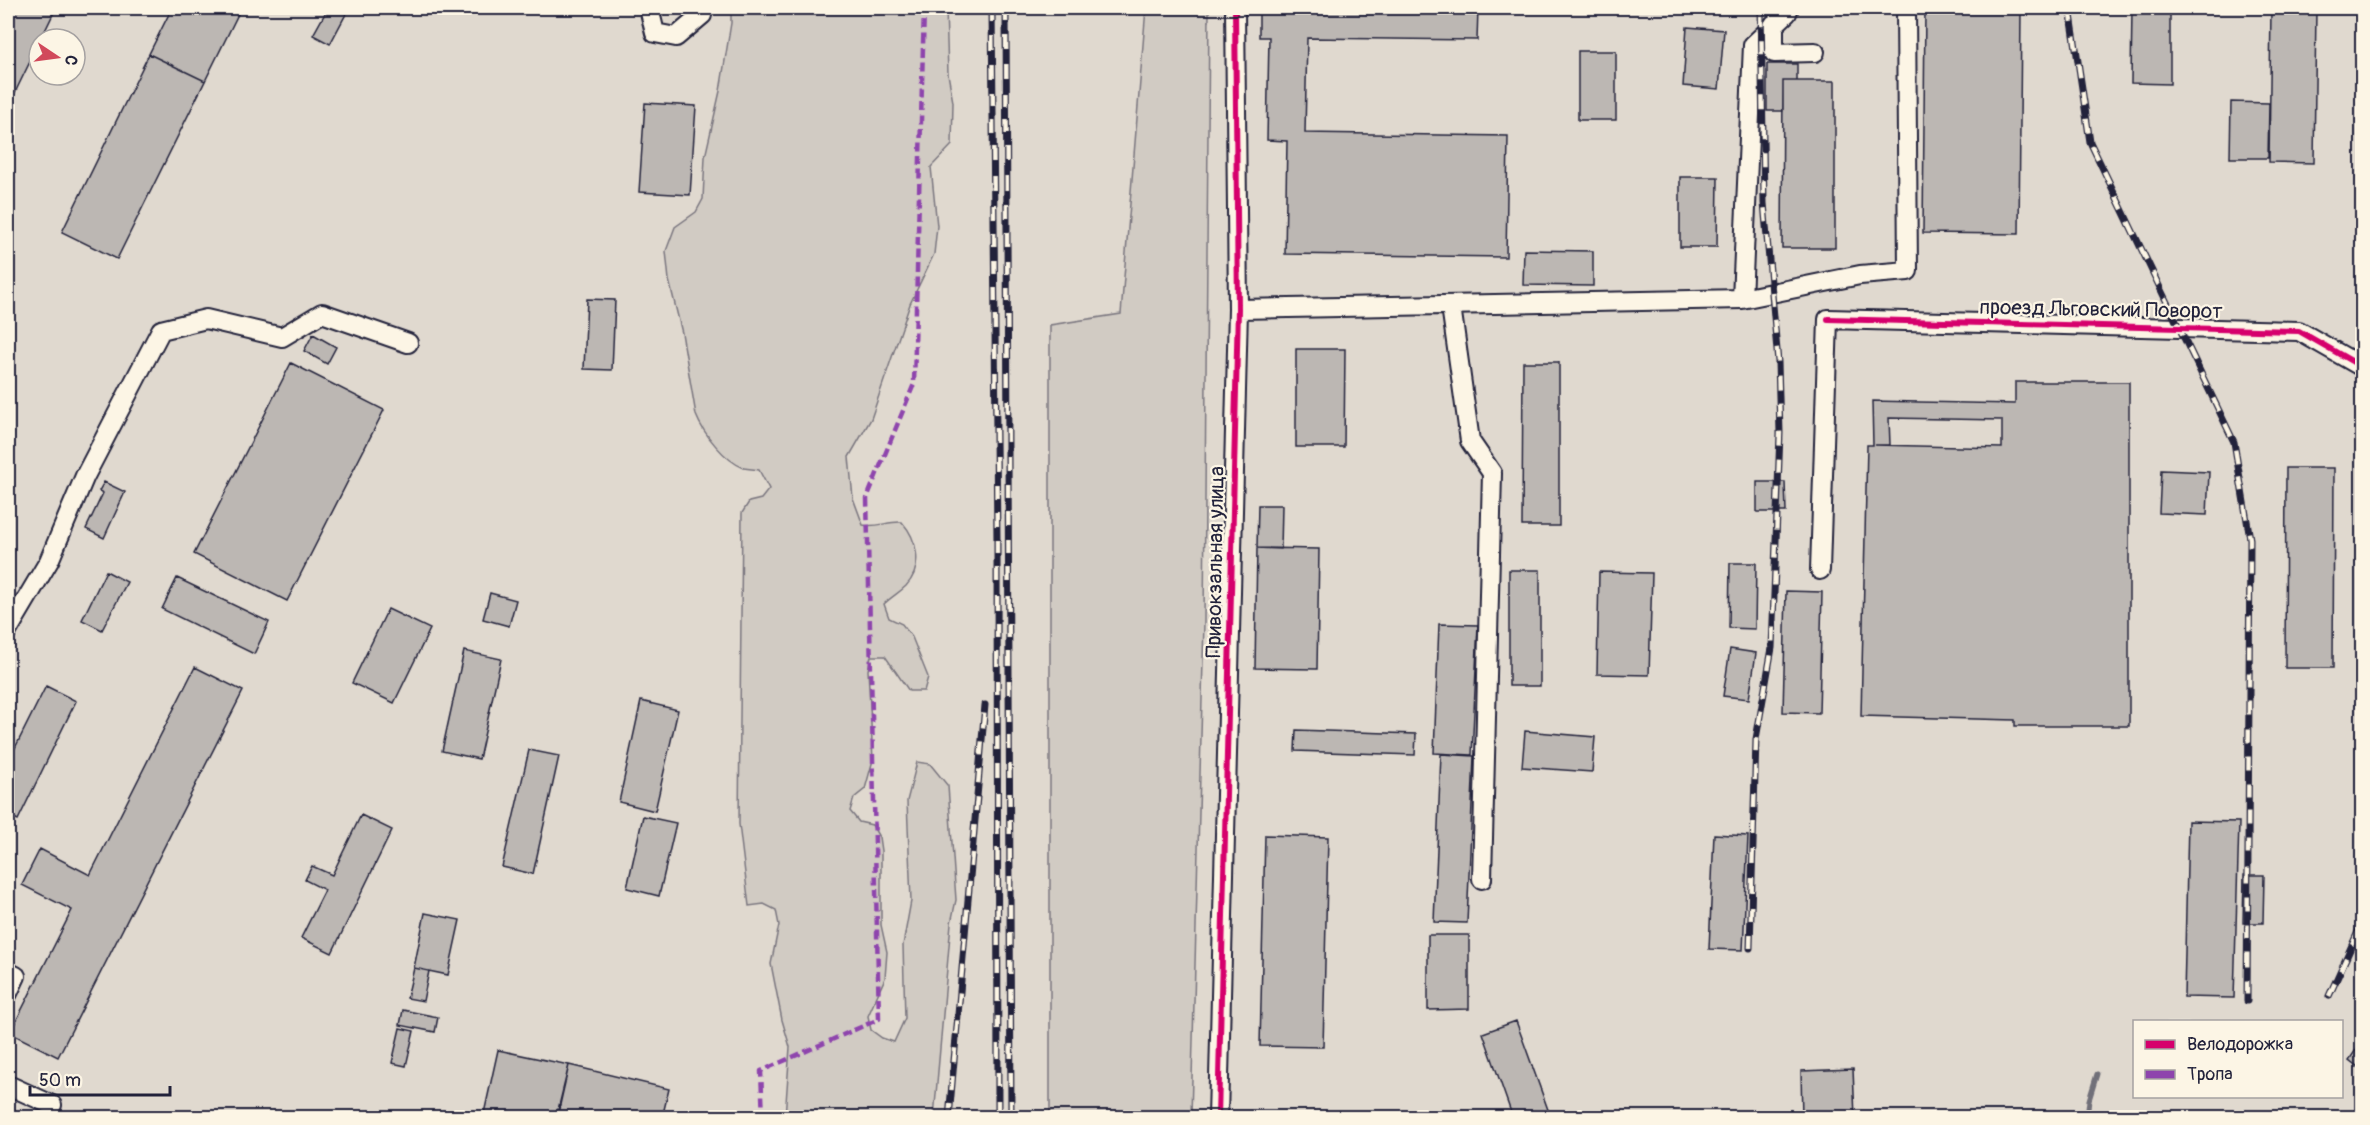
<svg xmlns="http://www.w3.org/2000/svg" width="2370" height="1125" viewBox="0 0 2370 1125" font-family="Pangolin,sans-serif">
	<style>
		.built { fill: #e0d9cf; fill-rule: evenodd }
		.green { fill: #d1cbc3; stroke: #7a767f; stroke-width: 1.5 }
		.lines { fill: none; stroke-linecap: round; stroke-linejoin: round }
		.stream { stroke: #716f79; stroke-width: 5 }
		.building { fill: #bcb7b3; stroke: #22223b; stroke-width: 1.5; fill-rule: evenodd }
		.minor-casing { stroke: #22223b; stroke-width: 22 }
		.minor { stroke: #fcf5e5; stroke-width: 18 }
		.rail-casing { stroke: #22223b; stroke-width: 7 }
		.rail { stroke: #fcf5e5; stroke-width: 4.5; stroke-dasharray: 14; stroke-linecap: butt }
		.quiet { stroke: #8e44ad; stroke-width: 4.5; stroke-dasharray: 9 4.5; stroke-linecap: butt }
		.cycleway-casing { stroke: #fcf5e5; stroke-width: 10 }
		.cycleway { stroke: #d6006c; stroke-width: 6 }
		.labels { text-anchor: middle; stroke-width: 4.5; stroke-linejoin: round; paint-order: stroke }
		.street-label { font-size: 21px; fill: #22223b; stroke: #fcf5e5 }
	</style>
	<rect width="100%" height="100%" fill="#efe8db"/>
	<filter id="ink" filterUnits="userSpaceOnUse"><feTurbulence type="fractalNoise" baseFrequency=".0167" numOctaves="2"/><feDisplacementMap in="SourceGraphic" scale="12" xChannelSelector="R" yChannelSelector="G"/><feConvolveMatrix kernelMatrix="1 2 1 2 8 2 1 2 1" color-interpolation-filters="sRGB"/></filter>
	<g filter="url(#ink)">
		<path class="built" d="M8,8H2362V1117H8ZM39,39H75V75H39ZM2134,1022H2342V1096H2134Z"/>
		<path class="green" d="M731,8H946L948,74L953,102L952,145L931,167L937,226L934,254L910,304L871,419L849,457L853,498L863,525C878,528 887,521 902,522C917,539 924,567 906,586C900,592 891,597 884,604L889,618L902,624L912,637L928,677L924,691H909L885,656H871L868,670L873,760L865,789L854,798L850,811L859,822L872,825L879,837L881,851V925L887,952L885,978L868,1016L871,1030L882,1038L894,1042L905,1018L903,945L911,901L907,801L917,762L930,764L948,786L956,900L951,923L934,1117H785L790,1047L782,1020L771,964L779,925L776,910L764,904L749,906L739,824L742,513L749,502L761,499L769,489L759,470C754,469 749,469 744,468C725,461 703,433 696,415L682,333L669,280L666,251L675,227L696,212L703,199L705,157L720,91L731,23Z
			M1146,8H1209L1204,622L1191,1116L1050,1117V325L1121,314Z"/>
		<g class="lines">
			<path class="stream" d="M2087,1118L2089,1100L2097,1074"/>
		</g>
		<path class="building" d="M8,8H56L8,107Z
			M172,8H241L205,81L149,54Z
			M328,8H338L347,12L330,44L313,35Z
			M1259,8H1478L1477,40L1307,38L1305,133L1508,136L1506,257L1285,254L1287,141L1267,140L1269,37H1259Z
			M1925,8H2021L2019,234L1923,233Z
			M2132,8H2170V84L2131,83Z
			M2271,8H2316L2314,163L2269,162Z
			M1687,27L1724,30L1719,89L1683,86Z
			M1578,51H1616V120H1578Z
			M149,54L205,81L117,259L62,232Z
			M1767,64H1797V81H1783V111H1767Z
			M1783,81H1835V248H1782Z
			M2231,102L2269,103L2268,158H2230Z
			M645,103L696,106L690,195L639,192Z
			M1680,177H1718L1717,247H1680Z
			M1524,250L1593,251V286L1523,285Z
			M587,299L615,300L612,370L584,369Z
			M313,334L336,347L327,364L304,351Z
			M1296,349H1345L1344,447H1296Z
			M1523,362H1559V526H1522Z
			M291,363L384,410L287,601L194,554Z
			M2015,382H2129V726H2015V720L1861,716L1867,445H1873L1872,401L2015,404ZM1889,418L2002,420V448L1875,445H1890Z
			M2286,468H2334L2333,668H2285Z
			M2161,470L2209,472L2207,515L2159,513Z
			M104,482L125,492L104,538L86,529L103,493L99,491Z
			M1757,482H1785L1786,512H1757Z
			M1258,505H1282L1281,549L1257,548Z
			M1257,548L1319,549L1317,669L1255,668Z
			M1730,563H1756L1755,629L1729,628Z
			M1509,570H1540V686H1509Z
			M106,571L127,582L102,630L82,620Z
			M1599,572L1652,573L1649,675L1597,674Z
			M177,578L269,622L254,654L162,609Z
			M1786,591L1822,592L1819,713L1783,712Z
			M490,593L516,600L509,626L483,619Z
			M388,609L430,629L394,703L352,683Z
			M1439,624L1478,625L1472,755L1434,753Z
			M1730,649L1756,653L1749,699L1723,696Z
			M464,651L501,659L479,759L442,751Z
			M195,667L243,691L58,1057L10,1033L72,910L22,885L40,849L90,875Z
			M46,686L76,701L18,820L8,815V762Z
			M641,701L678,710L655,811L619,802Z
			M1296,730L1416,734L1415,755L1295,751Z
			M1525,731L1595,737L1592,772L1522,767Z
			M529,750L559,756L533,874L502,867Z
			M1441,754L1474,756L1467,923L1434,922Z
			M361,815L392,830L332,953L301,938L325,890L305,880L312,866L332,875Z
			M643,816L676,823L659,896L627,888Z
			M2188,821L2239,822L2234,998L2184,997Z
			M1714,834L1748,836L1743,950L1709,949Z
			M1265,835L1328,837L1323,1047L1260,1046Z
			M2244,875H2264L2263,923H2243Z
			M425,913L460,920L448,975L414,968Z
			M1428,935H1469V1009L1428,1010Z
			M414,968L429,971L423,1001L407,998Z
			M403,1010L438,1017L435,1032L400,1025Z
			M1516,1021L1551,1118H1513L1483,1033Z
			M400,1028L414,1031L406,1066L392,1063Z
			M2362,1041V1070L2349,1060Z
			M498,1050L569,1065L557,1118H483Z
			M569,1065L669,1089L662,1118H556Z
			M1853,1069L1855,1118H1802L1801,1071Z"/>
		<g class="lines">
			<g class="minor-casing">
				<path id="minor" d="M649,8L655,33L676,37L702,15V8
					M1774,24V53L1815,52
					M1742,299L1860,275L1908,271L1906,8
					M1451,306L1470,441L1492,473L1482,879
					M1238,309L1742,299L1753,45L1787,13L1789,8
					M1820,570L1828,319L2299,331L2362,367
					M8,630L49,561L85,476L161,330L206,319L282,337L322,313L408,343
					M8,972L16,976L8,993
					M8,1085L52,1105
					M1218,1118L1238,309L1235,8"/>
			</g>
			<use href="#minor" class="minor"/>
			<g class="rail-casing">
				<path id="rail" d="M992,8L997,542L998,1118
					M1006,8L1011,1118
					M2070,8L2090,142L2234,442L2250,539L2247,1001
					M1750,948L1756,739L1772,648L1780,433L1778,362L1764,203L1761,8
					M2329,996L2362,923
					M949,1118L985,705"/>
			</g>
			<use href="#rail" class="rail"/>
			<path class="quiet" d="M763,1118L761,1071L879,1019L867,498L914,384L924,8"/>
			<g class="cycleway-casing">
				<path id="cycleway" d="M1828,319L2299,331L2362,367
					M1218,1118L1238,309L1235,8"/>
			</g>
			<use href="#cycleway" class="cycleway"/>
		</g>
	</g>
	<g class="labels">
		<g class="street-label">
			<text transform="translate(2101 309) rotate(1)" y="7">проезд Льговский Поворот</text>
			<text transform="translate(1215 562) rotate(-89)" y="7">Привокзальная улица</text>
		</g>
	</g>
	<rect width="2370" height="1125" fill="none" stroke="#fcf5e5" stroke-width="30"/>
	<rect x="15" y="15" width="2340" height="1095" fill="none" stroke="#22223b" stroke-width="2" filter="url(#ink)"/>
	<rect x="2133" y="1020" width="210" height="78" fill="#fcf5e5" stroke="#a5a1a1" stroke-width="1.5"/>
	<rect x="2145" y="1040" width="30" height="9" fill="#d6006c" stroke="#a5a1a1" stroke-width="1.5"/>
	<text x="2187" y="1050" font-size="18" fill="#22223b">Велодорожка</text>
	<rect x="2145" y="1070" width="30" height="9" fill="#8e44ad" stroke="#a5a1a1" stroke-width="1.5"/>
	<text x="2187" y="1080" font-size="18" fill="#22223b">Тропа</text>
	<g transform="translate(57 57) rotate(103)"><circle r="28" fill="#fcf5e5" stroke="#a5a1a1" stroke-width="1.5"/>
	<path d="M0-4.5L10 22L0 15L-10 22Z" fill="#d1495b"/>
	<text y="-9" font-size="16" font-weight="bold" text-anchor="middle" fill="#22223b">С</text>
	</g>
	<path d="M30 1086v9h140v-9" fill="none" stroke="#22223b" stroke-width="3"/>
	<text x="39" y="1086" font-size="18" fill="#22223b" stroke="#fcf5e5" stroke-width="4.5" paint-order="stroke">50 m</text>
</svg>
